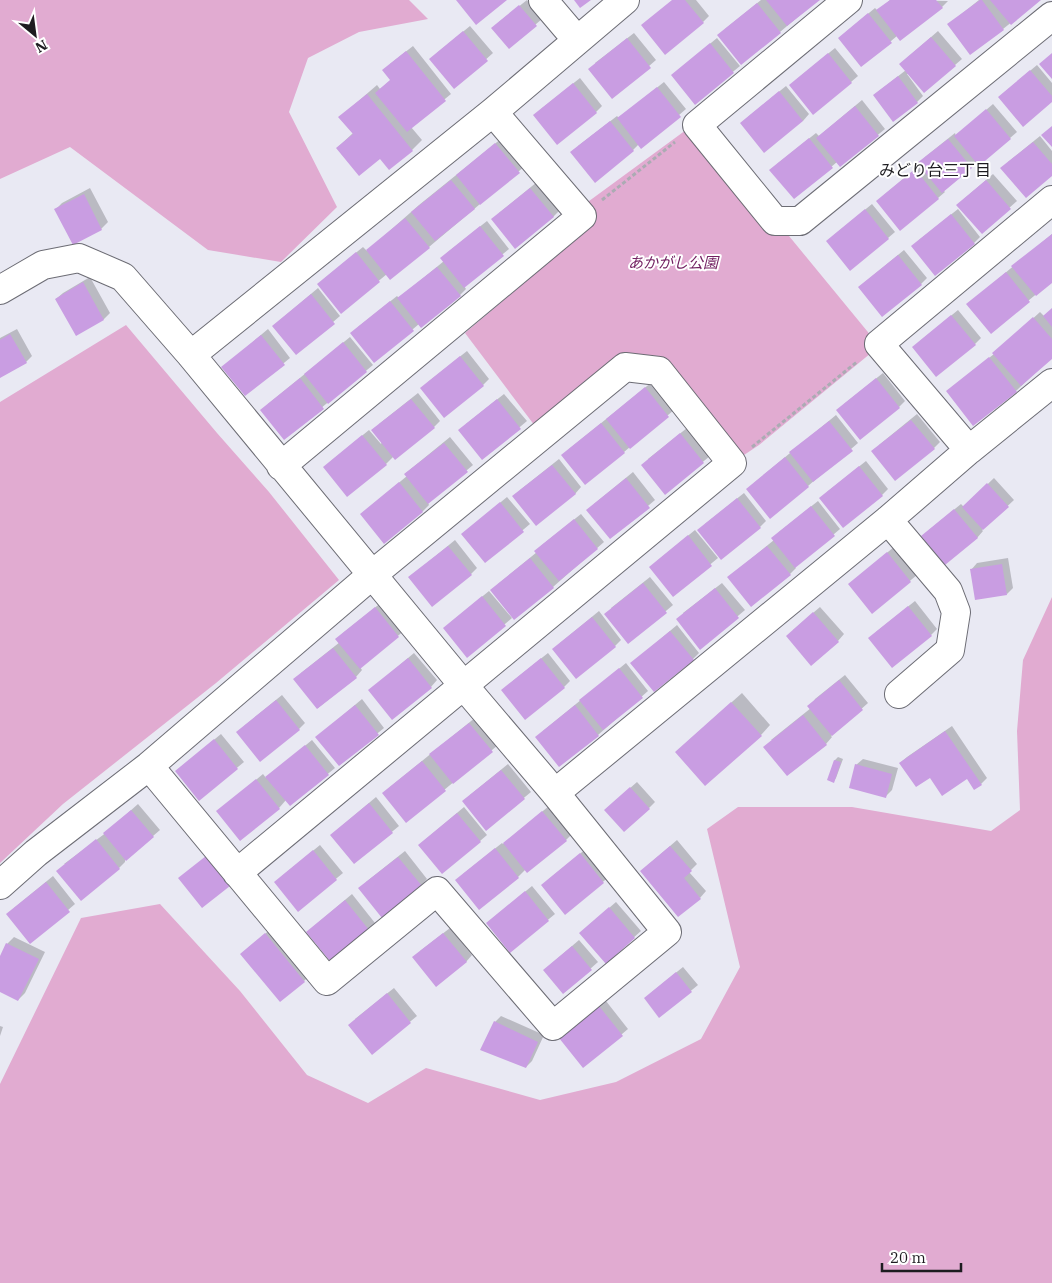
<svg xmlns="http://www.w3.org/2000/svg" width="1052" height="1283" viewBox="0 0 1052 1283" font-family="'IBM Plex Serif','Noto Sans JP',serif">
	<style>
		.green { fill: #e1abd1 }
		.shadow { fill: #0003 }
		.building { fill: #c99de2 }
		.lines { fill: none; stroke-linecap: round; stroke-linejoin: round }
		.minor-casing { stroke: #6c6c74; stroke-width: 30 }
		.path { stroke: #ababb3; stroke-width: 3; stroke-dasharray: 4 2.5; stroke-linecap: butt }
		.minor { stroke: #fff; stroke-width: 28 }
		.labels { text-anchor: middle; stroke-width: 4; stroke-linejoin: round; paint-order: stroke }
		.park-label { font-size: 15px; font-style: italic; fill: #722162; stroke: #fff }
		.neighbourhood-label { font-size: 16px; fill: #1d1c20; stroke: #fff }
	</style>
	<rect width="100%" height="100%" fill="#e9e9f3"/>
	<path class="green" d="M0,0H409L428,19L359,32L308,58L289,112L337,207L281,262L208,250L70,147L0,179Z
		M686,130L771,233L789,236L872,337L871,353L759,445L732,463L738,452L659,356L623,354L535,426L465,333L585,231V204Z
		M126,325L217,433L269,492L339,580L216,683L63,804L0,863V402Z
		M1052,597V1283H0V1084L81,918L160,904L240,991L307,1075L368,1103L426,1068L540,1100L616,1082L701,1039L740,967L707,829L738,807H852L991,831L1020,810L1017,731L1023,660Z"/>
	<path class="shadow" d="M527,0L542,19L509,47L499,22Z
		M672,0H696L709,16L703,22Z
		M761,0H818L780,32L725,29Z
		M890,0L948,1L942,7L897,36L861,66L846,32L875,8L878,11Z
		M979,0H1039L1003,29L949,24Z
		M470,26L493,53L454,88L437,53Z
		M938,31L962,59L955,65L907,74L923,96L917,102L874,95L906,70L907,58Z
		M634,33L656,60L612,98L595,63Z
		M717,38L740,66L695,103L672,75Z
		M413,46L451,94L411,127L422,140L412,150L380,157L337,148L353,133L340,117L377,85L380,89L391,80L390,64Z
		M835,48L858,76L851,82L797,79Z
		M1037,65L1052,83V101L1006,91Z
		M580,78L602,106L596,112L541,109Z
		M664,82L686,109L642,147L639,144L633,150L578,146L617,116L619,118Z
		M786,86L809,114L803,121L748,117Z
		M862,100L885,129L840,166L837,162L794,198L777,164L816,133L819,136Z
		M993,104L1017,132L980,164L977,161L943,190L945,192L938,198L900,229L884,195L920,165L925,157L955,133L956,136Z
		M1040,136L1052,151V175L1008,162Z
		M502,138L525,166L429,247L387,274L341,312L325,278L363,247L367,251L419,205Z
		M993,174L1017,201L982,232L964,199Z
		M537,182L560,210L553,217L499,213Z
		M90,188L108,222L101,229L73,243L56,209L62,203Z
		M872,204L895,232L888,238L834,235Z
		M958,209L980,237L974,243L919,240Z
		M487,221L509,249L464,286L466,289L460,295L419,324L375,361L358,327L397,296L399,298L444,261L442,258L448,252Z
		M1052,234V281L991,332L968,304Z
		M904,250L927,278L921,284L859,287Z
		M90,277L110,313L104,319L77,334L56,299L63,293Z
		M318,288L340,316L296,354L273,326Z
		M1052,309V357L1016,391H947L994,354L1040,312L1044,316Z
		M958,310L981,338L975,344L920,341Z
		M17,329L32,356L26,362L0,377V338Z
		M268,329L290,358L245,395L223,367Z
		M350,337L373,365L285,438L268,404Z
		M467,351L489,379L483,385L428,382Z
		M883,373L905,401L899,407L844,404Z
		M652,382L674,410L624,452L569,449Z
		M418,393L440,421L434,427L394,456L386,464L331,461L369,430L381,444L382,442L379,424Z
		M504,394L527,421L482,459L466,424Z
		M917,414L940,442L934,448L879,445Z
		M836,415L858,443L808,486L754,483Z
		M687,428L710,456L665,493L648,459Z
		M450,437L473,465L428,503L429,505L423,511L384,542L361,514L407,476L405,474L412,468Z
		M559,459L581,487L575,494L520,490Z
		M866,461L888,489L882,495L827,492Z
		M633,472L655,500L610,538L594,504Z
		M994,478L1014,500L982,530L983,531L977,538L929,530L961,504L964,507Z
		M744,493L766,521L760,527L705,524Z
		M507,497L530,524L485,562L462,534Z
		M818,501L840,529L795,567L796,568L790,574L729,577L774,540L779,532Z
		M581,514L604,542L553,587L515,618L498,584L537,552L542,545Z
		M695,530L718,558L673,595L657,561Z
		M455,540L477,568L471,574L410,577Z
		M894,547L917,575L872,612L849,584Z
		M1008,558L1013,588L1007,594L971,570L977,563Z
		M650,577L673,605L628,643L611,608Z
		M722,583L745,610L700,648L683,613Z
		M489,591L512,618L467,656L451,622Z
		M915,601L937,629L931,635L876,632Z
		M382,602L405,630L360,667L362,670L356,677L318,708L301,673L340,642L343,633Z
		M820,607L844,634L838,641L793,630Z
		M599,611L621,640L615,646L560,643Z
		M677,625L699,653L693,659L632,663Z
		M414,653L437,680L431,687L370,690Z
		M548,653L570,681L564,687L509,684Z
		M626,663L648,691L598,735L543,731Z
		M845,675L868,703L831,736L832,737L826,744L771,740L811,708L815,699Z
		M742,693L770,725L761,735L686,743Z
		M282,695L305,723L299,729L244,726Z
		M362,699L384,728L339,765L317,737Z
		M476,717L498,745L407,821L390,787Z
		M952,726L987,778L981,784L967,777L900,763L907,757Z
		M221,734L244,762L199,799L176,771Z
		M312,740L335,768L290,805L286,800L279,808L218,811L263,774L266,778Z
		M838,757L843,759L836,778L834,781L835,760Z
		M863,759L898,768L892,790L886,796L856,765Z
		M508,764L531,792L486,829L470,795Z
		M637,782L655,802L649,808L612,804Z
		M376,797L399,826L354,863L331,835Z
		M138,804L160,830L125,860V862L119,868L64,864L103,835Z
		M549,806L572,834L566,840L526,869L518,877L463,874L502,843L503,844Z
		M464,807L487,835L480,841L419,845Z
		M677,840L697,864L689,872L706,891L700,898L648,865Z
		M320,845L343,873L298,910L282,876Z
		M587,848L610,876L565,913L549,879Z
		M405,851L427,879L421,886L366,882Z
		M53,876L75,904L31,942L14,908Z
		M532,886L555,914L510,951L487,923Z
		M352,894L375,923L330,960L307,932Z
		M616,902L641,931L606,962L587,927Z
		M272,928L310,975L304,981L248,948Z
		M450,928L472,955L466,962L420,951Z
		M14,937L45,952L25,993L18,1000L0,991V959L7,944Z
		M579,940L598,962L563,993L551,964Z
		M683,967L698,985L660,1016L652,992Z
		M394,988L417,1016L372,1053L355,1019Z
		M606,1001L628,1029L584,1066L567,1032Z
		M501,1016L544,1035L532,1061L526,1067L495,1022Z
		M0,1026L3,1027L0,1036Z"/>
	<path class="building" d="M456,0H507L476,25Z
		M574,0H591L580,8Z
		M672,0H685L704,23L665,55L641,25Z
		M766,0H820L787,26Z
		M890,0H936L943,8L900,41L876,10Z
		M980,0H982L1004,30L970,55L947,24Z
		M990,0H1041L1011,25Z
		M757,3L781,33L741,65L717,35Z
		M519,5L537,26L509,49L491,28Z
		M868,13L892,43L861,67L838,38Z
		M463,31L488,61L454,89L429,59Z
		M931,37L956,66L924,93L899,64Z
		M627,38L651,68L612,99L588,69Z
		M710,43L734,73L695,105L671,75Z
		M406,51L446,101L407,132L375,93L390,80L382,70Z
		M828,53L852,83L813,115L789,85Z
		M1052,53V79L1039,64Z
		M1030,70L1052,96V102L1023,127L998,97Z
		M898,76L918,103L893,122L873,95Z
		M573,83L597,113L557,145L533,115Z
		M657,87L681,117L641,149L617,118Z
		M779,91L803,121L764,153L740,123Z
		M367,94L413,151L389,170L380,159L359,176L336,148L353,134L338,117Z
		M855,106L879,136L840,167L816,138Z
		M986,109L1011,139L979,166L954,136Z
		M610,121L634,151L595,183L570,152Z
		M1052,126V147L1041,135Z
		M809,138L833,168L794,199L769,170Z
		M948,139L972,168L942,193L917,163Z
		M1033,142L1052,164V176L1026,198L1000,168Z
		M495,143L520,173L480,205L456,175Z
		M915,169L939,199L900,231L876,201Z
		M451,180L475,209L435,241L411,212Z
		M986,180L1011,209L982,234L956,205Z
		M530,188L554,217L515,249L491,219Z
		M84,194L102,230L73,245L54,209Z
		M865,209L889,239L850,271L826,241Z
		M951,214L975,244L935,276L911,246Z
		M405,218L430,248L390,280L366,250Z
		M480,226L504,256L464,288L440,258Z
		M1052,234V283L1036,296L1011,266Z
		M356,252L380,282L341,314L317,284Z
		M898,255L922,285L882,317L858,287Z
		M437,267L461,296L421,328L397,298Z
		M1006,272L1030,302L991,334L966,304Z
		M83,282L104,320L76,336L55,299Z
		M311,294L335,324L296,355L272,326Z
		M390,301L414,331L374,363L350,333Z
		M1052,308V327L1043,316Z
		M951,315L976,345L936,377L912,347Z
		M1033,317L1052,339V359L1021,386L992,353Z
		M10,334L27,363L0,378V340Z
		M261,335L285,365L245,396L221,367Z
		M343,342L367,372L328,404L304,374Z
		M460,356L484,386L444,418L420,388Z
		M989,357L1017,392L973,426L946,391Z
		M300,378L324,409L284,440L260,410Z
		M876,378L900,408L860,440L836,410Z
		M645,387L669,417L630,449L606,419Z
		M411,399L435,428L395,460L371,430Z
		M497,399L521,429L482,460L458,430Z
		M911,420L935,449L895,481L871,451Z
		M829,421L853,451L813,482L789,452Z
		M601,423L625,453L585,485L561,455Z
		M680,433L704,463L665,495L641,465Z
		M362,435L387,465L347,497L323,467Z
		M444,443L468,472L428,504L404,474Z
		M785,457L809,487L770,519L746,489Z
		M552,465L576,494L536,526L512,496Z
		M859,466L883,496L843,528L819,498Z
		M626,478L650,508L610,539L586,510Z
		M399,482L423,512L384,544L360,514Z
		M987,483L1009,507L983,530L962,507Z
		M737,498L761,528L721,560L697,530Z
		M500,502L524,532L485,563L461,534Z
		M811,506L835,536L795,568L771,538Z
		M954,509L978,538L945,565L921,536Z
		M574,519L598,549L559,581L534,551Z
		M688,535L712,566L673,597L649,567Z
		M448,546L472,575L432,607L408,577Z
		M767,546L791,575L751,607L727,577Z
		M887,552L911,582L872,614L848,584Z
		M530,558L554,588L514,620L490,590Z
		M1002,564L1007,595L975,600L970,569Z
		M643,583L667,613L628,644L604,614Z
		M715,588L739,618L700,650L676,619Z
		M482,596L506,626L467,658L443,628Z
		M908,606L932,636L892,668L868,638Z
		M375,607L399,637L360,669L335,639Z
		M813,612L839,642L811,666L786,636Z
		M592,617L616,647L576,679L552,649Z
		M670,631L694,660L654,692L630,663Z
		M333,648L357,678L317,709L293,679Z
		M408,658L432,688L392,720L368,690Z
		M541,658L565,688L525,720L501,690Z
		M619,668L643,698L603,730L579,700Z
		M839,680L863,710L832,736L807,706Z
		M276,700L300,730L260,762L236,732Z
		M731,702L762,736L705,786L675,752Z
		M355,705L379,735L339,766L315,737Z
		M575,705L599,736L559,767L535,737Z
		M803,715L827,745L787,776L763,747Z
		M469,723L493,752L453,784L429,754Z
		M945,731L982,785L974,790L967,779L942,796L930,778L916,787L899,763Z
		M214,739L238,769L199,801L175,771Z
		M305,745L329,775L290,806L265,777Z
		M834,760L841,762L834,783L827,780Z
		M422,761L446,791L406,823L382,793Z
		M855,764L892,774L886,798L849,788Z
		M501,770L525,799L486,831L462,801Z
		M256,779L280,809L240,841L216,811Z
		M630,787L650,809L624,832L604,810Z
		M369,803L393,833L354,864L330,835Z
		M131,810L154,837L126,861L103,833Z
		M542,811L567,841L527,873L503,843Z
		M457,813L481,842L442,874L418,845Z
		M96,839L120,869L81,901L56,871Z
		M670,846L692,871L684,878L701,899L678,917L640,871Z
		M495,848L519,878L479,910L455,880Z
		M313,850L337,880L298,912L274,882Z
		M580,853L604,883L565,915L541,885Z
		M206,856L230,886L202,908L178,878Z
		M398,857L422,886L382,918L358,888Z
		M46,882L70,912L30,944L6,914Z
		M525,891L549,921L510,953L486,923Z
		M345,900L369,930L330,961L306,932Z
		M609,907L635,938L606,964L579,933Z
		M265,933L305,982L280,1002L240,954Z
		M443,933L467,962L436,987L412,957Z
		M6,943L39,959L18,1001L0,992V956Z
		M572,946L592,970L563,994L543,970Z
		M676,972L692,992L659,1018L644,998Z
		M387,993L411,1023L372,1055L348,1025Z
		M599,1006L623,1036L583,1068L559,1038Z
		M494,1021L538,1042L526,1068L480,1050Z"/>
	<g class="lines">
		<g class="minor-casing">
			<path id="minor" d="M543,0L577,40
				M848,0L697,125L775,221H800L1052,16
				M0,290L43,265L79,258L123,277L191,355L464,686L555,793L667,932L553,1026L437,891L327,981L149,766
				M191,355L493,112L625,0
				M969,450L879,344L1052,200
				M281,466L582,216L493,112
				M888,520L948,591L956,612L950,650L899,694
				M555,793L888,520L969,450L1052,383
				M0,885L36,853L149,766L373,574L625,367L659,371L732,463L237,873"/>
		</g>
		<path class="path" d="M602,200L675,142
			M752,447L858,361"/>
		<use href="#minor" class="minor"/>
	</g>
	<g class="labels">
		<g class="park-label">
			<text x="673" y="268">あかがし公園</text>
		</g>
		<g class="neighbourhood-label">
			<text x="935" y="176">みどり台三丁目</text>
		</g>
	</g>
	<g transform="translate(35 35) rotate(151)" stroke="#ffffff" stroke-width="4" paint-order="stroke">
	<path d="M0-4L9 19L0 12L-9 19Z" fill="#1d1c20"/>
	<text y="-8" font-size="14" font-weight="bold" text-anchor="middle" fill="#1d1c20">N</text>
	</g>
	<path d="M882 1263v8h79v-8" fill="none" stroke="#1d1c20" stroke-width="2.5"/>
	<text x="890" y="1263" font-size="15" fill="#1d1c20" stroke="#ffffff" stroke-width="4" paint-order="stroke">20 m</text>
</svg>
